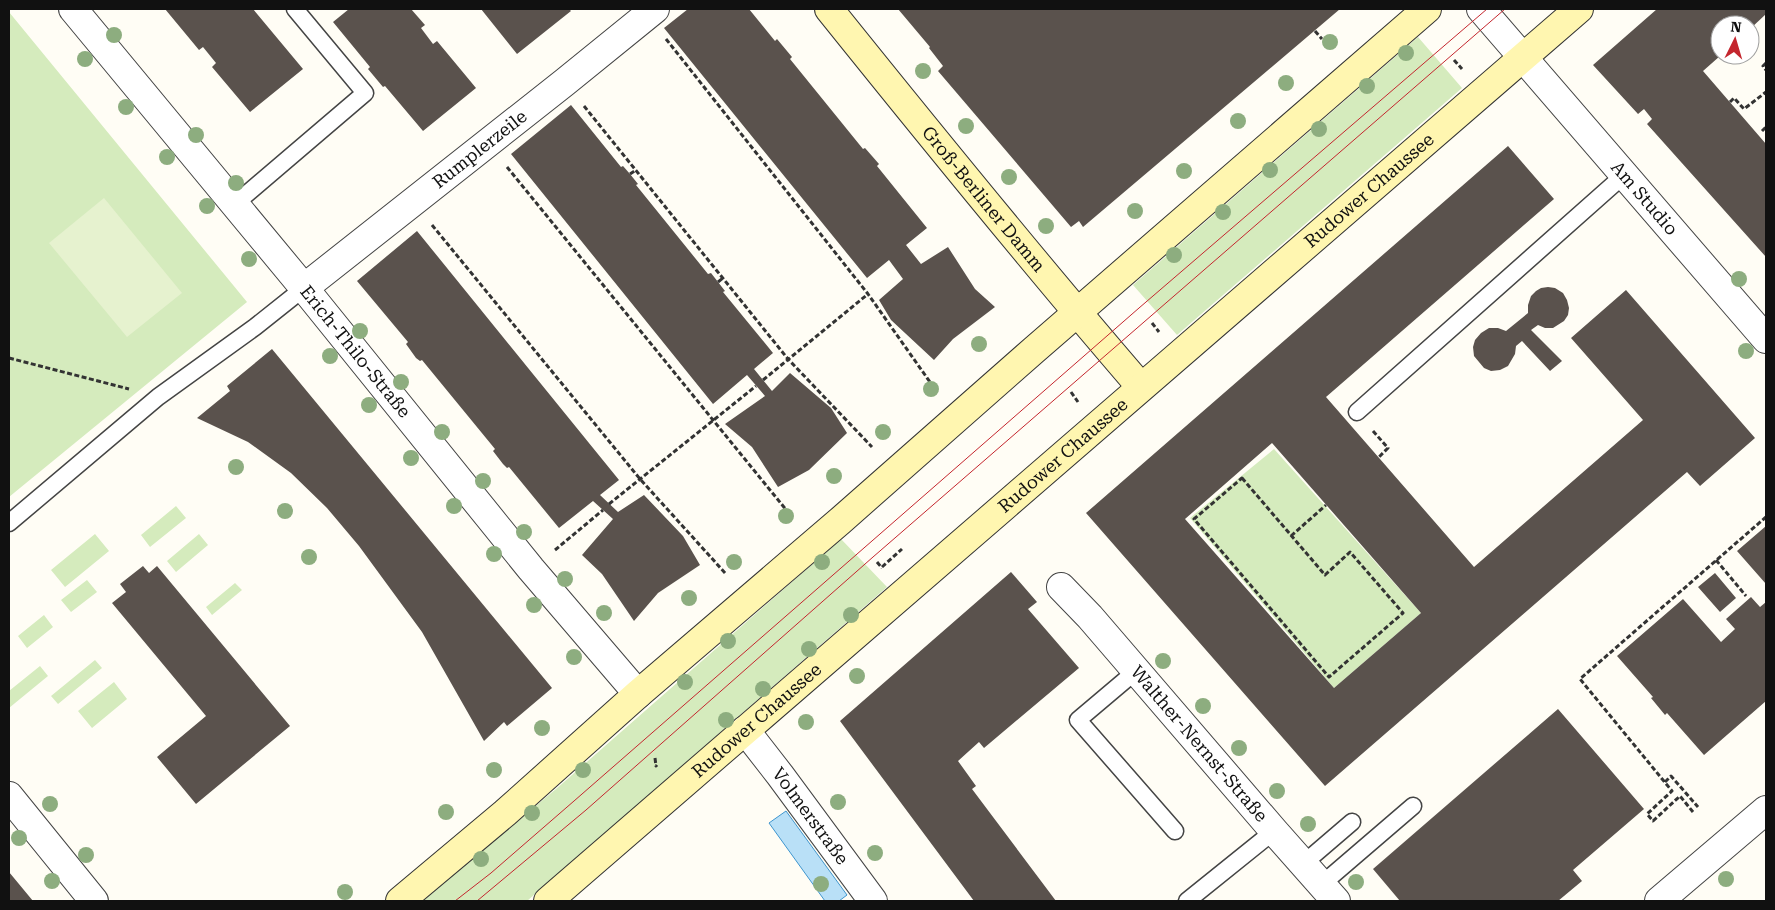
<svg xmlns="http://www.w3.org/2000/svg" width="1775" height="910" viewBox="0 0 1775 910" font-family="'Roboto Serif',serif">
	<style>
		.green { fill: #d5ebbd }
		.pitch { fill: #e6f2cf }
		.water { fill: #b9e0f7; stroke: #3f96cf }
		.building { fill: #5a524d; fill-rule: evenodd }
		.lines { fill: none; stroke-linecap: round; stroke-linejoin: round }
		.service-casing { stroke: #444; stroke-width: 19 }
		.minor-casing { stroke: #444; stroke-width: 30 }
		.tertiary-casing { stroke: #444; stroke-width: 30 }
		.secondary-casing { stroke: #333; stroke-width: 30 }
		.path { stroke: #333; stroke-width: 3; stroke-dasharray: 5 2.5; stroke-linecap: butt }
		.service { stroke: #fff; stroke-width: 16 }
		.minor { stroke: #fff; stroke-width: 28 }
		.tertiary { stroke: #fff; stroke-width: 28 }
		.secondary { stroke: #fff6b0; stroke-width: 28 }
		.tram { stroke: #c4262e; stroke-width: 1 }
		.tree { fill: #8dad7f }
		.labels { text-anchor: middle; stroke-width: 5; stroke-linejoin: round; paint-order: stroke }
		.street-label { font-size: 18px; fill: #111; stroke: #fff }
	</style>
	<rect width="100%" height="100%" fill="#fffdf5"/>
	<path class="green" d="M9,12L247,302L9,497Z
		M1418,37L1462,88L1177,335L1133,285Z
		M1274,449L1421,613L1334,688L1190,518Z
		M176,506L186,518L150,547L141,535Z
		M95,534L109,551L65,587L51,570Z
		M199,534L208,545L176,572L167,561Z
		M841,539L887,587L527,901H421L556,789Z
		M87,580L97,592L71,612L61,600Z
		M235,583L242,590L212,615L206,607Z
		M44,615L53,627L27,648L18,636Z
		M95,660L102,668L58,704L51,696Z
		M40,666L48,676L9,708V691Z
		M114,682L127,699L92,728L78,711Z"/>
	<path class="pitch" d="M104,198L182,293L127,337L49,243Z"/>
	<path class="water" d="M786,811L847,895L839,901H825L769,823Z"/>
	<path class="building" d="M165,9H253L303,69L250,112L212,67L216,63L203,47L199,50Z
		M349,9H411L425,25L421,28L433,44L437,41L476,88L423,131L385,86L383,87L368,69L370,67L333,22Z
		M481,9H569L571,11L517,54Z
		M688,9H749L775,41L777,39L792,57L790,59L863,149L865,148L879,164L877,166L927,228L906,245L921,264L948,247L975,289L995,307L953,339L934,360L891,320L879,300L903,279L889,260L867,278L664,28Z
		M898,9H1340L1083,227L1079,221L1071,227L938,71L943,66L929,48L930,47Z
		M1657,9H1766V14L1750,29V25H1720V56L1703,71L1766,144V257L1647,124L1652,119L1644,109L1638,114L1593,65Z
		M571,105L621,167L623,166L630,174L638,184L636,185L708,274L711,273L725,291L723,292L773,353L754,369L772,391L790,373L831,408L847,433L809,470L778,487L752,447L725,424L765,396L747,375L713,404L511,154Z
		M1508,146L1554,199L1326,397L1474,567L1643,420L1571,338L1626,290L1755,438L1700,486L1687,472L1325,786L1086,513ZM1272,443L1421,613L1334,688L1185,519Z
		M417,231L619,480L600,495L618,512L644,495L683,536L700,565L658,593L634,621L602,574L582,555L613,519L593,501L559,528L509,467L507,468L503,464L493,451L495,449L422,360L420,361L416,358L406,344L408,342L357,281Z
		M1548,287L1555,288L1563,293L1567,300L1569,308L1568,315L1564,321L1553,328H1545L1538,325L1531,330L1562,361L1550,371L1522,341L1516,346L1515,354L1508,366L1500,370L1491,371L1484,368L1474,356L1473,347L1475,340L1481,333L1489,328H1498L1506,331L1528,313V305L1531,296L1536,291L1541,288Z
		M272,349L552,688L507,726L504,722L484,741L422,632L359,546L327,508L291,473L248,442L197,418L230,391L227,386Z
		M1766,526V584L1737,551Z
		M143,566L149,573L157,566L290,726L196,804L157,757L206,716L112,603L126,592L120,584Z
		M1011,572L1037,602L1028,609L1079,668L984,748L979,742L958,761L976,786L972,789L1056,901H974L840,721Z
		M1715,573L1736,598L1720,612L1698,587Z
		M1751,597L1760,607L1766,602V701L1704,755L1667,713L1665,715L1651,698L1653,697L1617,656L1683,599L1721,642L1735,629L1726,619Z
		M1558,709L1644,809L1573,870L1582,881L1558,901H1400L1373,869Z
		M9,872L33,901H9Z"/>
	<g class="lines">
		<g class="service-casing">
			<path id="service" d="M235,204L365,93L295,9
				M1357,412L1624,175
				M9,523L158,397L255,327L304,288
				M1136,671L1078,720L1175,831
				M1303,864L1352,822
				M1321,885L1413,806
				M1187,901L1274,831"/>
		</g>
		<g class="minor-casing">
			<g id="minor">
				<path id="s1" d="M73,9L304,288L531,569L638,694"/>
				<path id="s2" d="M304,288L565,82L655,9"/>
				<path id="s3" d="M1061,587L1090,617L1274,831L1336,901"/>
				<path id="s4" d="M745,730L780,775L873,901"/>
				<path d="M9,796L94,901"/>
				<path d="M1659,901L1766,810"/>
			</g>
		</g>
		<g class="tertiary-casing">
			<g id="tertiary">
				<path id="s5" d="M1481,9L1766,339"/>
			</g>
		</g>
		<g class="secondary-casing">
			<g id="secondary">
				<path id="s6" d="M829,9C931,136 1034,263 1141,387"/>
				<path d="M400,901L505,813L638,694L840,521L1034,350L1427,9"/>
				<path id="s7" d="M548,901L1579,9"/>
			</g>
		</g>
		<path class="path" d="M1315,31L1322,39
			M666,39L868,294L937,392
			M1454,60L1462,69
			M1766,63L1763,66L1766,70
			M1730,102L1734,98L1744,109L1766,92
			M584,106L788,359L872,447
			M1762,131L1766,127
			M507,167L792,517
			M630,174L636,170
			M432,225L640,479L726,574
			M718,282L723,278
			M1152,323L1159,332
			M9,358L129,389
			M763,380L868,294
			M1071,392L1078,402
			M1373,431L1388,448L1378,458
			M1242,478L1325,575L1350,552L1403,613L1329,677L1194,519Z
			M609,504L756,386
			M1291,536L1326,505
			M555,550L603,510
			M1716,560L1746,596
			M877,562L882,568
			M882,567L902,549
			M655,758L656,766L657,765
			M1665,782L1671,776L1698,807
			M1693,812L1680,796L1653,821L1647,814L1672,791L1580,679L1766,517"/>
		<use href="#service" class="service"/>
		<use href="#minor" class="minor"/>
		<use href="#tertiary" class="tertiary"/>
		<use href="#secondary" class="secondary"/>
		<path class="tram" d="M455,901L491,873L574,801L1139,308L1487,9
			M477,901L586,810L873,557L1505,9"/>
	</g>
	<g class="tree">
		<circle cx="114" cy="35" r="8"/>
		<circle cx="1330" cy="42" r="8"/>
		<circle cx="1406" cy="53" r="8"/>
		<circle cx="85" cy="59" r="8"/>
		<circle cx="923" cy="71" r="8"/>
		<circle cx="1286" cy="83" r="8"/>
		<circle cx="1367" cy="86" r="8"/>
		<circle cx="126" cy="107" r="8"/>
		<circle cx="1238" cy="121" r="8"/>
		<circle cx="966" cy="126" r="8"/>
		<circle cx="1319" cy="129" r="8"/>
		<circle cx="196" cy="135" r="8"/>
		<circle cx="167" cy="157" r="8"/>
		<circle cx="1270" cy="170" r="8"/>
		<circle cx="1184" cy="171" r="8"/>
		<circle cx="1009" cy="177" r="8"/>
		<circle cx="236" cy="183" r="8"/>
		<circle cx="207" cy="206" r="8"/>
		<circle cx="1135" cy="211" r="8"/>
		<circle cx="1223" cy="212" r="8"/>
		<circle cx="1046" cy="226" r="8"/>
		<circle cx="1174" cy="255" r="8"/>
		<circle cx="249" cy="259" r="8"/>
		<circle cx="1739" cy="279" r="8"/>
		<circle cx="360" cy="331" r="8"/>
		<circle cx="979" cy="344" r="8"/>
		<circle cx="1746" cy="351" r="8"/>
		<circle cx="330" cy="356" r="8"/>
		<circle cx="401" cy="382" r="8"/>
		<circle cx="931" cy="389" r="8"/>
		<circle cx="369" cy="405" r="8"/>
		<circle cx="442" cy="432" r="8"/>
		<circle cx="883" cy="432" r="8"/>
		<circle cx="411" cy="458" r="8"/>
		<circle cx="236" cy="467" r="8"/>
		<circle cx="834" cy="476" r="8"/>
		<circle cx="483" cy="481" r="8"/>
		<circle cx="454" cy="506" r="8"/>
		<circle cx="285" cy="511" r="8"/>
		<circle cx="786" cy="516" r="8"/>
		<circle cx="524" cy="532" r="8"/>
		<circle cx="494" cy="554" r="8"/>
		<circle cx="309" cy="557" r="8"/>
		<circle cx="734" cy="562" r="8"/>
		<circle cx="822" cy="562" r="8"/>
		<circle cx="565" cy="579" r="8"/>
		<circle cx="689" cy="598" r="8"/>
		<circle cx="534" cy="605" r="8"/>
		<circle cx="604" cy="613" r="8"/>
		<circle cx="851" cy="615" r="8"/>
		<circle cx="728" cy="641" r="8"/>
		<circle cx="809" cy="649" r="8"/>
		<circle cx="574" cy="657" r="8"/>
		<circle cx="1163" cy="661" r="8"/>
		<circle cx="857" cy="676" r="8"/>
		<circle cx="685" cy="682" r="8"/>
		<circle cx="763" cy="689" r="8"/>
		<circle cx="1203" cy="706" r="8"/>
		<circle cx="726" cy="720" r="8"/>
		<circle cx="806" cy="722" r="8"/>
		<circle cx="542" cy="728" r="8"/>
		<circle cx="1239" cy="748" r="8"/>
		<circle cx="494" cy="770" r="8"/>
		<circle cx="583" cy="770" r="8"/>
		<circle cx="1277" cy="791" r="8"/>
		<circle cx="838" cy="802" r="8"/>
		<circle cx="50" cy="804" r="8"/>
		<circle cx="446" cy="812" r="8"/>
		<circle cx="532" cy="813" r="8"/>
		<circle cx="1308" cy="824" r="8"/>
		<circle cx="19" cy="838" r="8"/>
		<circle cx="875" cy="853" r="8"/>
		<circle cx="86" cy="855" r="8"/>
		<circle cx="481" cy="859" r="8"/>
		<circle cx="1726" cy="879" r="8"/>
		<circle cx="52" cy="881" r="8"/>
		<circle cx="1356" cy="882" r="8"/>
		<circle cx="821" cy="884" r="8"/>
		<circle cx="345" cy="892" r="8"/>
	</g>
	<g class="labels">
		<g class="street-label">
			<text dy="6" stroke="none"><textPath href="#s2" startOffset="224">Rumplerzeile</textPath></text>
			<text dy="6" stroke="none"><textPath href="#s7" startOffset="1086">Rudower Chaussee</textPath></text>
			<text dy="6" stroke="none"><textPath href="#s5" startOffset="250">Am Studio</textPath></text>
			<text dy="6" stroke="none"><textPath href="#s6" startOffset="245">Groß-Berliner Damm</textPath></text>
			<text dy="6" stroke="none"><textPath href="#s1" startOffset="444">Erich-Thilo-Straße</textPath></text>
			<text dy="6" stroke="none"><textPath href="#s7" startOffset="681">Rudower Chaussee</textPath></text>
			<text dy="6" stroke="none"><textPath href="#s7" startOffset="276">Rudower Chaussee</textPath></text>
			<text dy="6" stroke="none"><textPath href="#s3" startOffset="209">Walther-Nernst-Straße</textPath></text>
			<text dy="6" stroke="none"><textPath href="#s4" startOffset="108">Volmerstraße</textPath></text>
		</g>
	</g>
	<rect width="1775" height="910" fill="none" stroke="#111111" stroke-width="20"/>
	<g transform="translate(1735 40) rotate(5)"><circle r="24" fill="#ffffff" stroke="#a0a0a0"/>
	<path d="M0-4L9 19L0 12L-9 19Z" fill="#c4262e"/>
	<text y="-8" font-size="14" font-weight="bold" text-anchor="middle" fill="#111111">N</text>
	</g>
</svg>
